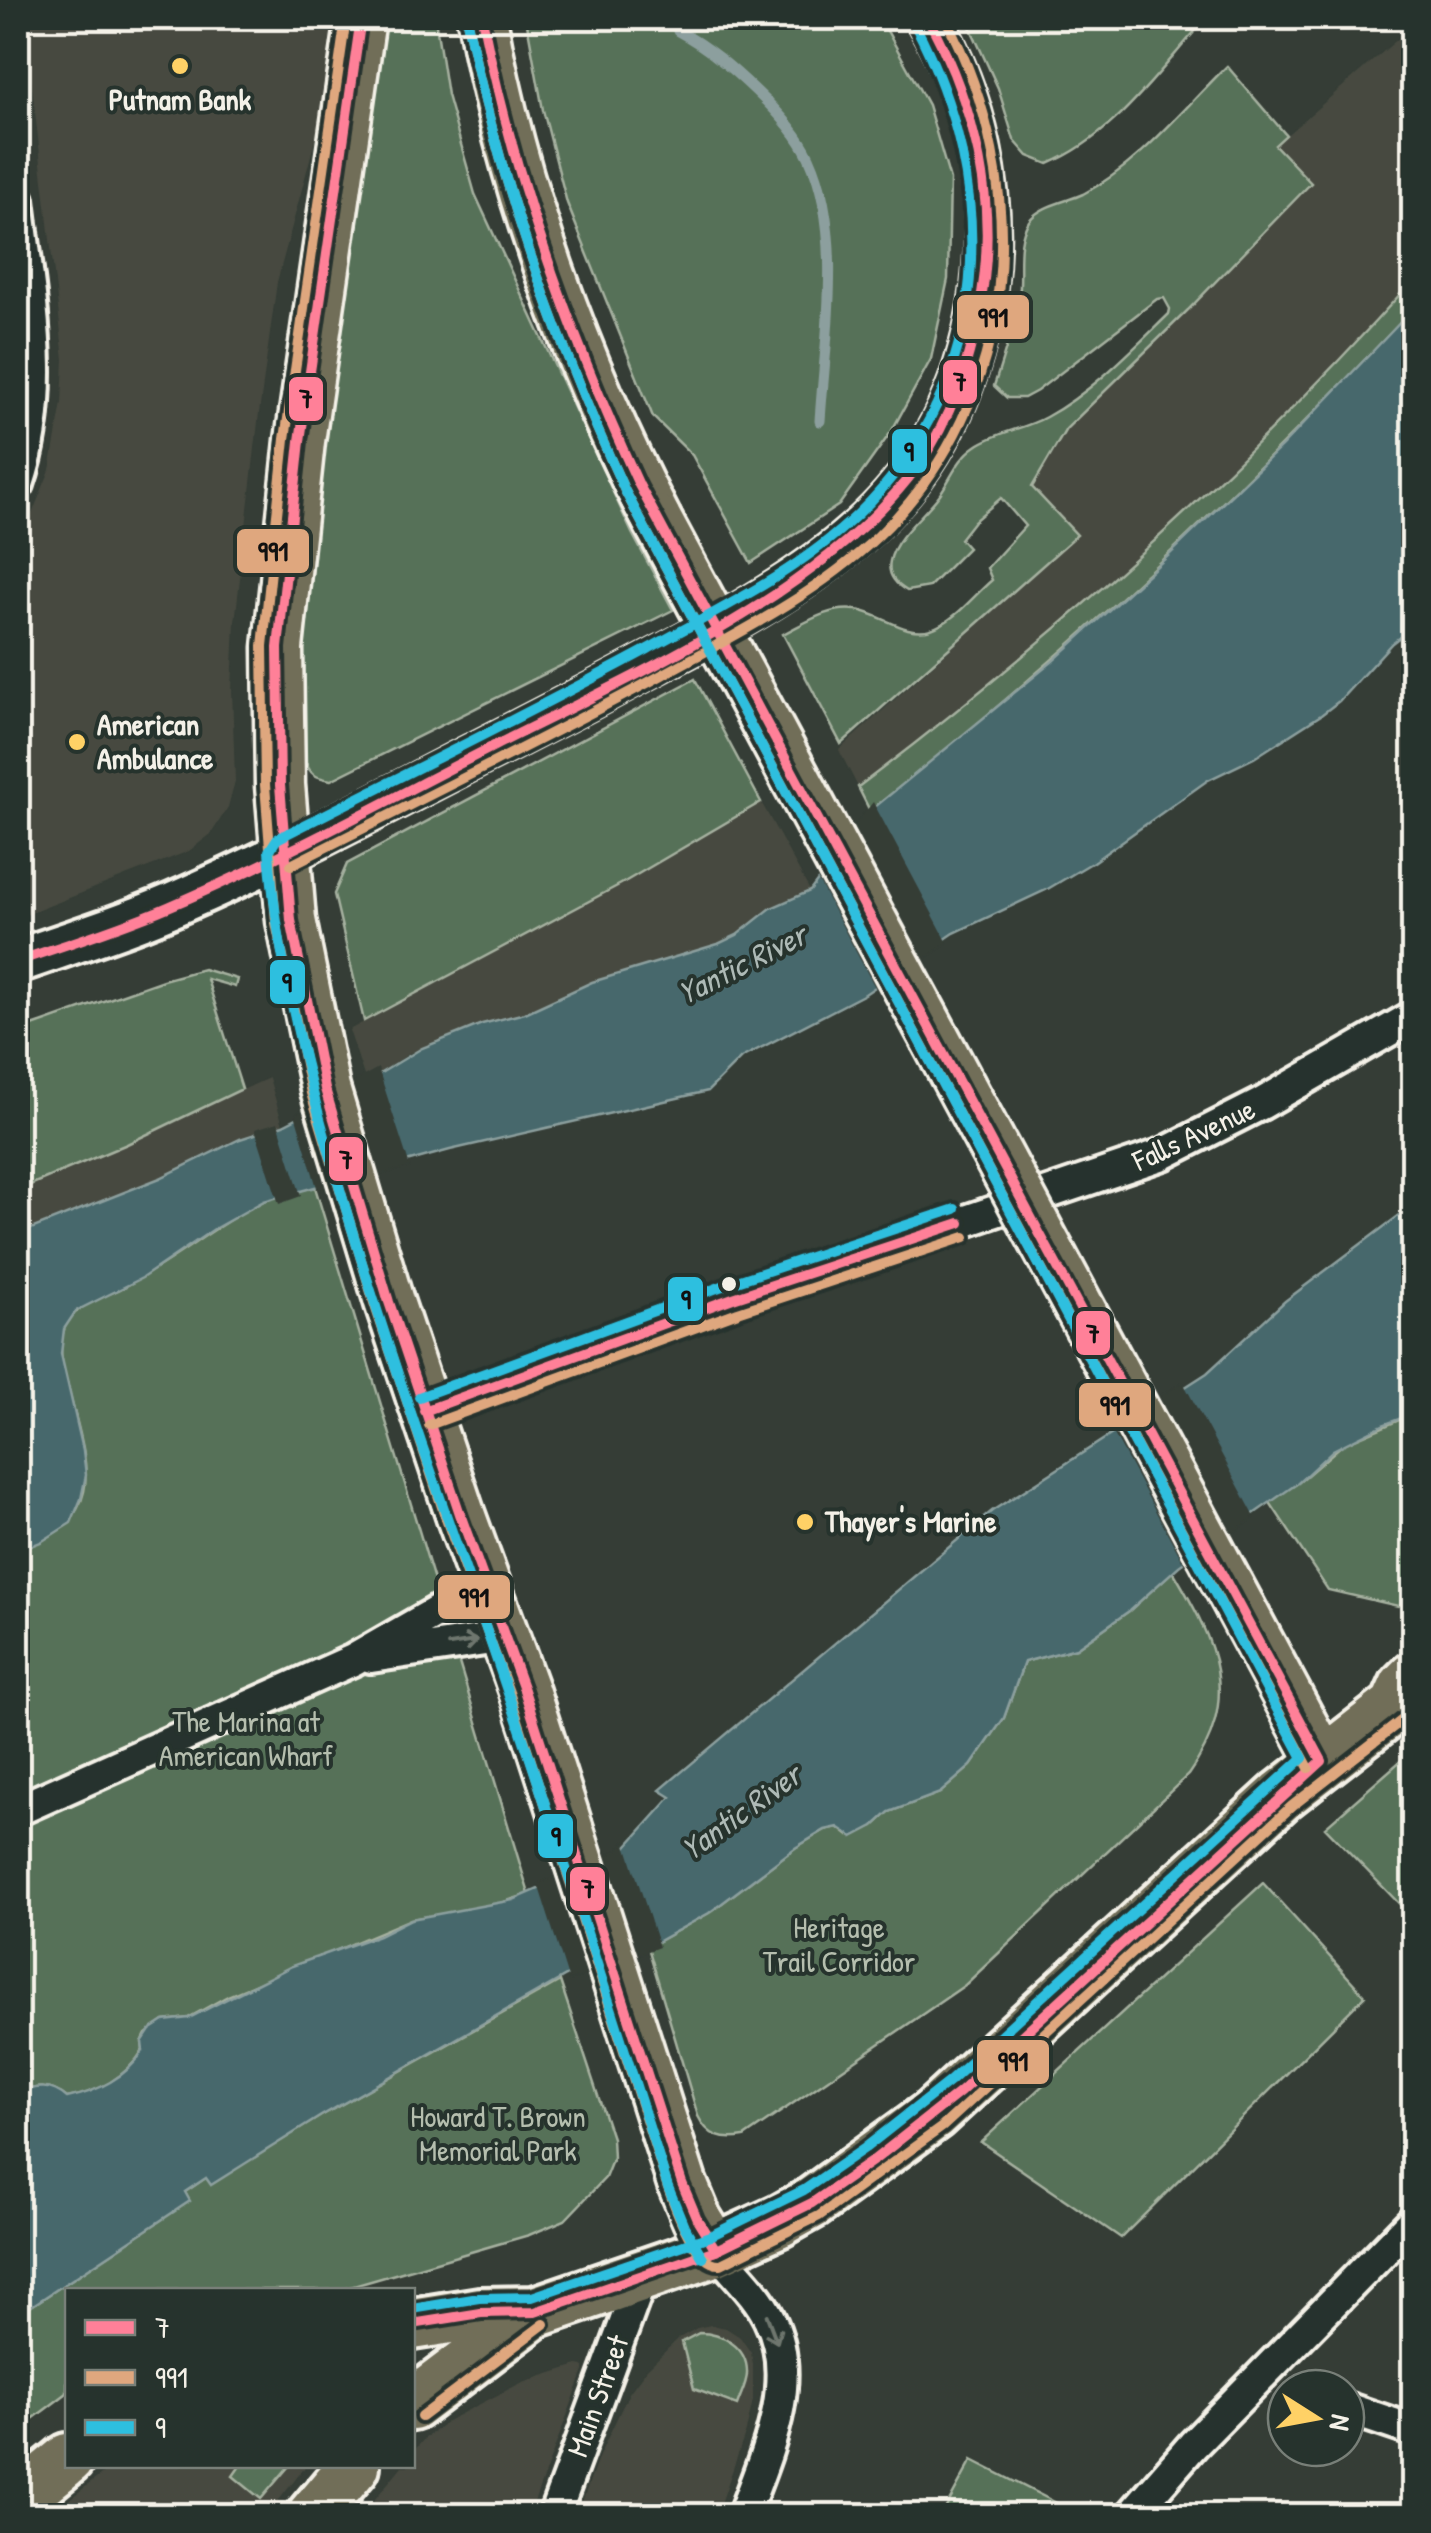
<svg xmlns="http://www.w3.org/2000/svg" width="1431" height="2533" viewBox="0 0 1431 2533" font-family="'Patrick Hand',sans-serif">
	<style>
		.built { fill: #474a40 }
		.green { fill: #577158; stroke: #a6b1a0; stroke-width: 2.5 }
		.water { fill: #46686c; stroke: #8c9f9e; stroke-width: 2.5 }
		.pier { fill: #353d36 }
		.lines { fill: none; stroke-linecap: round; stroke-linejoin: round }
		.stream { stroke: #8c9f9e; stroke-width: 11 }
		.minor-tunnel { stroke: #525851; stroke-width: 30; stroke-dasharray: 30 15; stroke-linecap: butt }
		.minor-casing { stroke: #f4f1e8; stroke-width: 38 }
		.secondary-casing { stroke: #f4f1e8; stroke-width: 50 }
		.primary-casing { stroke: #f4f1e8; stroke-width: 55 }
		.trunk-casing { stroke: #f4f1e8; stroke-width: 58 }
		.minor { stroke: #26332d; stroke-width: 30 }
		.secondary { stroke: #26332d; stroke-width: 42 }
		.primary { stroke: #716e59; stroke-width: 48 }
		.trunk { stroke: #716e59; stroke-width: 50 }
		.primary-bridge-casing { stroke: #f4f1e8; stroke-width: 55; stroke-linecap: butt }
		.primary-bridge { stroke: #716e59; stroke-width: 48 }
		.bus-1-casing { stroke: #26332d; stroke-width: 18 }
		.bus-2-casing { stroke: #26332d; stroke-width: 18 }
		.bus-3-casing { stroke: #26332d; stroke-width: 18 }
		.bus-1 { stroke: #ff8098; stroke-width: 10 }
		.bus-2 { stroke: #dfa77e; stroke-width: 10 }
		.bus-3 { stroke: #2dbfdf; stroke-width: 10 }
		.oneway { stroke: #6e766e }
		.poi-dot { fill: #ffd166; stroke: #26332d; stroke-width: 4 }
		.bus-dot { fill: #f4f1e8; stroke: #26332d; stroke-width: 4 }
		.labels { text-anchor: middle; stroke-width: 8; stroke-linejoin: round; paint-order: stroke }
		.poi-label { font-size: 30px; font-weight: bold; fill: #f4f1e8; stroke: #26332d; text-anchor: start }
		.street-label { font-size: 30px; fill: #f4f1e8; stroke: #26332d }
		.park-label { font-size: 30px; fill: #b5beae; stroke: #26332d }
		.water-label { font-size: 32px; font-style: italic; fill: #aebab6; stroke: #26332d }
		.line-badge { stroke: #26332d; stroke-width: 4 }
		.pale-badge-label { font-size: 28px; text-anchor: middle; font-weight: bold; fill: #111 }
	</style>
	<rect width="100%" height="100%" fill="#353d36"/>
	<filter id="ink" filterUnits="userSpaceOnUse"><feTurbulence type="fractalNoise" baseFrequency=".01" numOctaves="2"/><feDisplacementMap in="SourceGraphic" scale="20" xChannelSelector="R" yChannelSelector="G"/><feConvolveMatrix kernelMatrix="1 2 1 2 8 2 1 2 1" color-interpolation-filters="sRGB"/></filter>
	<g filter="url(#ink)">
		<path class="built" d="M24,18H336L321,118L277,282L259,413L235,622L232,690L235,781L228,807L211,834L189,851L18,918V548L50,470L62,403L64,359Z
			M1413,26V280L1326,376L1147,550L1006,672L858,787L839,750L1077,535L1031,487L1066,429L1188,310L1310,183L1275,145Z
			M761,802L810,891L718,944L592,982L525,1013L482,1024L410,1053L366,1082L349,1030L621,884Z
			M269,1078L283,1125L240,1139L160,1178L18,1234V1190Z
			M711,2325L726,2328L740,2337L751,2353L753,2365V2400L746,2431L717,2515L577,2516L599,2456L629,2393L647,2369L679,2338L697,2328Z
			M578,2365L584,2366V2371L529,2515H362L402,2466H412L413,2452L424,2439L447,2421L523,2382Z
			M113,2466H306L267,2515L47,2516Z"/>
		<path class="green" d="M385,18H435L447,95L475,194L632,533L673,610L331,780C320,778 312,777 307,765C293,732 302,637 306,599C324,404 358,211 385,18Z
			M526,18H880L928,105L950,180L948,279L931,359L891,432L839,505L751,563L692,455L653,417L567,203L543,110Z
			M966,18H1154L1196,30C1152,80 1111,138 1048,164L1028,156L1014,140L998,88Z
			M1227,66L1286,135L1275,145L1311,183L1188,310L1066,429L1032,487L1077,535L841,744L783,634C805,623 829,606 856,610C881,613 905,637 931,629C955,621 973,596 992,580L987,568L1025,526L1001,498L974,521L960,539L968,548L929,587L907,591C895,584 887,575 890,561C896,535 925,515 940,494C952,477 958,458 976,446C996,432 1025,429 1046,417C1092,392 1132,350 1169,314L1170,309L1164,298L1157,299L1037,391L1024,398H1007L994,386C1004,356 1013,327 1019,297C1023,273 1015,242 1029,221C1040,205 1066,202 1083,194C1139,165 1183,109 1227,66Z
			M1413,280V309C1244,490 1064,658 870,811L858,787C1059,635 1245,468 1413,280Z
			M695,679L761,802L621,884L364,1021L334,894L347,864Z
			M203,969L237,979L235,987L207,979L242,1089L127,1144L18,1190V1031L163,980Z
			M315,1187L529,1894L491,1906L411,1919L228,1996L188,2018L164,2021L146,2034L142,2042L143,2050C127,2077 97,2093 67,2098C51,2084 37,2086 18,2093V1551C110,1517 88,1465 68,1388C63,1368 57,1348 65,1327C73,1306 101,1298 120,1289C168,1265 210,1229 257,1204C270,1197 298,1191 315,1187Z
			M1413,1414V1599L1398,1606L1328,1590L1269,1501L1298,1483L1343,1444Z
			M1173,1571C1216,1643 1243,1698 1188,1775L965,1985L744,2137C723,2141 708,2137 698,2116L648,1947L709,1913L795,1848L825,1830L838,1827L848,1835L874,1826L889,1812L940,1793L971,1766L1004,1718L1024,1662L1076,1648L1129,1611Z
			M1413,1750V1918L1325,1827Z
			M1263,1883L1365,1996L1121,2238L981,2142Z
			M560,1981L612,2138L613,2158L605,2178L565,2220L529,2235L340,2290H68L67,2393L18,2430V2315L189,2201L185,2192L207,2177L211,2184L321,2116Z
			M699,2333C721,2333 747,2346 747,2372C748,2381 740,2396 737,2405L694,2389L682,2342Z
			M972,2460L1080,2515H942Z
			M240,2466H289L261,2499L233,2476Z"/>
		<path class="water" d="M1413,309V627L1392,643L1339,701L1321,715L1254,758L1208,780L1093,862L1046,890L954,933L865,994L741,1058L708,1091L450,1150L264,1201L214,1229L142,1278L76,1311L64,1329L61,1354L83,1450L86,1475L81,1499L71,1523L41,1542L18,1551V1234L160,1178L240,1139L283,1125L366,1082L422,1048L482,1024L525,1013L592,982L718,944L737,935L771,908L810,891L870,811L1053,661L1169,555L1282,446Z
			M1413,1205V1414L1383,1425L1333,1450L1298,1483L1179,1566L1129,1611L1076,1648L1024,1662L1004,1718L971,1766L940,1793L889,1812L874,1826L853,1837L838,1827L825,1830L795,1848L709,1913L644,1949L566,1976L321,2116L211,2185L206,2178L185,2192L190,2201L18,2315V2093C37,2086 51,2084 67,2098C97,2092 127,2077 143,2051L142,2042L150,2030L164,2021L189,2018L292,1966L379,1935L411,1919L513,1900L620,1854L671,1797L660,1790L992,1511L1207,1373L1285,1301Z"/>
		<path class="pier" d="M873,802L948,943L877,991L815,875Z
			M378,1068L410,1167L318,1191L295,1114Z
			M278,1122L301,1196L279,1204L255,1129Z
			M1183,1382L1255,1517L1186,1567L1110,1427Z
			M625,1841L659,1947L569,1981L538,1884L618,1850Z"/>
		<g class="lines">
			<path class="stream" d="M678,31C708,47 732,68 756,91C775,109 798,133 809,157C844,233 825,339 820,421"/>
			<path class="minor-tunnel" d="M627,1336L733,1298L960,1223"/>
			<g class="minor-casing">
				<path id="minor" d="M18,200C29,295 50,391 18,484
					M960,1223L1163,1154L1261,1104L1414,1016
					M424,1411L627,1336
					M371,1657L505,1637
					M18,1810L353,1660L485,1584
					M716,2250C734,2273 756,2292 769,2318C801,2380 765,2457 743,2516
					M1346,2408L1414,2431
					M554,2516L642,2277
					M1131,2516L1193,2445L1414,2220"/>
			</g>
			<g class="secondary-casing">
				<path id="secondary" d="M18,961C75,941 133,923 188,898C288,854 384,802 480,753C551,717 620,681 689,644C848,557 957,480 984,287C996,194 975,99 928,18"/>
			</g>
			<g class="primary-casing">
				<path id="primary" d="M361,18L300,441L278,648L280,785L291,920L325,1089L389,1302L460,1514L524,1690L682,2183L697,2219L716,2250
					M482,18C512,188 577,366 657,520
					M1240,1607L1322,1761"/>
			</g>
			<g class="trunk-casing">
				<path id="trunk" d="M412,2324L481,2313L535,2312L716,2250L780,2221L812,2203L933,2115L1282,1795L1396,1706L1405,1686L1414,1677
					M412,2405L535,2312
					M18,2500L68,2459
					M312,2516L354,2466"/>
			</g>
			<use href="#minor" class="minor"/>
			<use href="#secondary" class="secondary"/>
			<use href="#primary" class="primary"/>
			<use href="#trunk" class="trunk"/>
			<g class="primary-bridge-casing">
				<path id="primary-bridge" d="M657,520L1240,1607"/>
			</g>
			<use href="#primary-bridge" class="primary-bridge"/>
			<g class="bus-1-casing">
				<path id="bus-1" d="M361,18L300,441L278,648L280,785L291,920L325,1089L389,1302L460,1514L524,1690L682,2183L697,2219L716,2250
					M482,18C514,181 569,334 639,485L1322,1761
					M18,961C68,944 119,928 168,907C279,860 386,801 494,746C632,676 827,592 919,464C952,418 968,364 979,310C1000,208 976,108 928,18
					M424,1411L733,1298L960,1223
					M412,2324L481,2313L535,2312L716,2250L812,2203L874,2160L960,2092L1322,1761"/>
			</g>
			<g class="bus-2-casing">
				<path id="bus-2" d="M346,18L285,439L263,646L265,785L276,923L311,1093L375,1306L446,1519L510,1695L668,2188C676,2209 695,2266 721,2264L819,2216L942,2127L1292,1806L1406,1717L1414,1704
					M467,21C500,185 555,339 625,491L1309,1768
					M291,865C415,802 540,741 662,675C737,634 816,595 878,536C1021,399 1034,186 945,18
					M429,1425L738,1312L965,1237
					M421,2417L544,2324"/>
			</g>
			<g class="bus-3-casing">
				<path id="bus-3" d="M419,1397L728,1284L955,1209
					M703,2258L684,2226L668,2187C602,1978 536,1770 463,1563C417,1432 372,1302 334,1168C304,1065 277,958 269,851L277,839C401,776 526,715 648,649C720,609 798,572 858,514C995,382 1000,186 915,25
					M412,2309L479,2298L532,2297L710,2236L804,2190L865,2148L950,2081L1303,1758L625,491C555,339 500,185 467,21"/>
			</g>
			<use href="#bus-1" class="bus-1"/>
			<use href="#bus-2" class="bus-2"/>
			<use href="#bus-3" class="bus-3"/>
		</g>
		<defs><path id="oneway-shaft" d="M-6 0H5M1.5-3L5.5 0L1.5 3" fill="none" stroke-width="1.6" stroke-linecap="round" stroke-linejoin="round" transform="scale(2.5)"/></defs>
		<g class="oneway">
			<use href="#oneway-shaft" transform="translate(463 1643) rotate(-9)"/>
			<use href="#oneway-shaft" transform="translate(772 2329) rotate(69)"/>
		</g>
	</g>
	<g class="poi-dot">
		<circle cx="180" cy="66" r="10"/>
		<circle cx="77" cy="742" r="10"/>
		<circle cx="805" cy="1522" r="10"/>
	</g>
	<circle class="bus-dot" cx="729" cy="1284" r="9"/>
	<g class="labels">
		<g class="poi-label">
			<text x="180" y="110" text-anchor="middle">Putnam Bank</text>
			<text x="97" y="735">American<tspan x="97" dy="34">Ambulance</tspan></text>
			<text x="825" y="1532">Thayer's Marine</text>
		</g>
		<g class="street-label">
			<text transform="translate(1194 1135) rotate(-25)" y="10">Falls Avenue</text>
			<text transform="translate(598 2396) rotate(-70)" y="10">Main Street</text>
		</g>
		<g class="park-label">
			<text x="246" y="1732">The Marina at<tspan x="246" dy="34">American Wharf</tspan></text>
			<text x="839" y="1938">Heritage<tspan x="839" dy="34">Trail Corridor</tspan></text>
			<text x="498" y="2127">Howard T. Brown<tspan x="498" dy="34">Memorial Park</tspan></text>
		</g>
		<g class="water-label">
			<text transform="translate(742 964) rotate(-27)" y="11">Yantic River</text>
			<text transform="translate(741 1812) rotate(-36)" y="11">Yantic River</text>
		</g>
	</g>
	<g class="line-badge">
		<rect x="955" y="293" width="76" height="48" rx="10" fill="#dfa77e"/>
		<rect x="941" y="358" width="38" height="48" rx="10" fill="#ff8098"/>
		<rect x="287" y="375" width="38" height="48" rx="10" fill="#ff8098"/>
		<rect x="890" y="427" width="39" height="48" rx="10" fill="#2dbfdf"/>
		<rect x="235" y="527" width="76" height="48" rx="10" fill="#dfa77e"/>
		<rect x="268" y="958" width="39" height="48" rx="10" fill="#2dbfdf"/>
		<rect x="327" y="1135" width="38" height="48" rx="10" fill="#ff8098"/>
		<rect x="666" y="1275" width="39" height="48" rx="10" fill="#2dbfdf"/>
		<rect x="1074" y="1309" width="38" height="48" rx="10" fill="#ff8098"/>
		<rect x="1077" y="1381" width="76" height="48" rx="10" fill="#dfa77e"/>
		<rect x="436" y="1573" width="76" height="48" rx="10" fill="#dfa77e"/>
		<rect x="536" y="1812" width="39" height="48" rx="10" fill="#2dbfdf"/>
		<rect x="568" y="1865" width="39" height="48" rx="10" fill="#ff8098"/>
		<rect x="975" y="2038" width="76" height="48" rx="10" fill="#dfa77e"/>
	</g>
	<g class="pale-badge-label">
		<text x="993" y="327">991</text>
		<text x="960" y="391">7</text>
		<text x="306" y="408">7</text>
		<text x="909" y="461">9</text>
		<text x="273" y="561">991</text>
		<text x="287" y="992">9</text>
		<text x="346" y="1169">7</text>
		<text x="686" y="1309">9</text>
		<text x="1093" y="1343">7</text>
		<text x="1115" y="1415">991</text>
		<text x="474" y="1607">991</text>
		<text x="556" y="1846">9</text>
		<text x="588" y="1898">7</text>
		<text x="1013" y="2071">991</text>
	</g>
	<rect width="1431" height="2533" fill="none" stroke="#26332d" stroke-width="60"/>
	<rect x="30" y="30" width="1371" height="2473" fill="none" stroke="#f4f1e8" stroke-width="4" filter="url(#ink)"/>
	<rect x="65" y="2288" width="350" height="180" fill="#26332d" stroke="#787f78" stroke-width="2.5"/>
	<rect x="85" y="2320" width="50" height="15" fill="#ff8098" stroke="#787f78" stroke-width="2.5"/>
	<text x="155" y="2338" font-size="30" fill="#f4f1e8">7</text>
	<rect x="85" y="2370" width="50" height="15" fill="#dfa77e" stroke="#787f78" stroke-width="2.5"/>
	<text x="155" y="2388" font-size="30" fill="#f4f1e8">991</text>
	<rect x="85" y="2420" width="50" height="15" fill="#2dbfdf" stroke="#787f78" stroke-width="2.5"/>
	<text x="155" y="2438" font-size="30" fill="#f4f1e8">9</text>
	<g transform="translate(1316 2418) rotate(101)"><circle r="48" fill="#26332d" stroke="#787f78" stroke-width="2.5"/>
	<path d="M0-8L18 38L0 25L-18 38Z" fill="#ffd166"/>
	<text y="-15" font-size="28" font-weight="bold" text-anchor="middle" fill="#f4f1e8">N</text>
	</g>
</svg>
